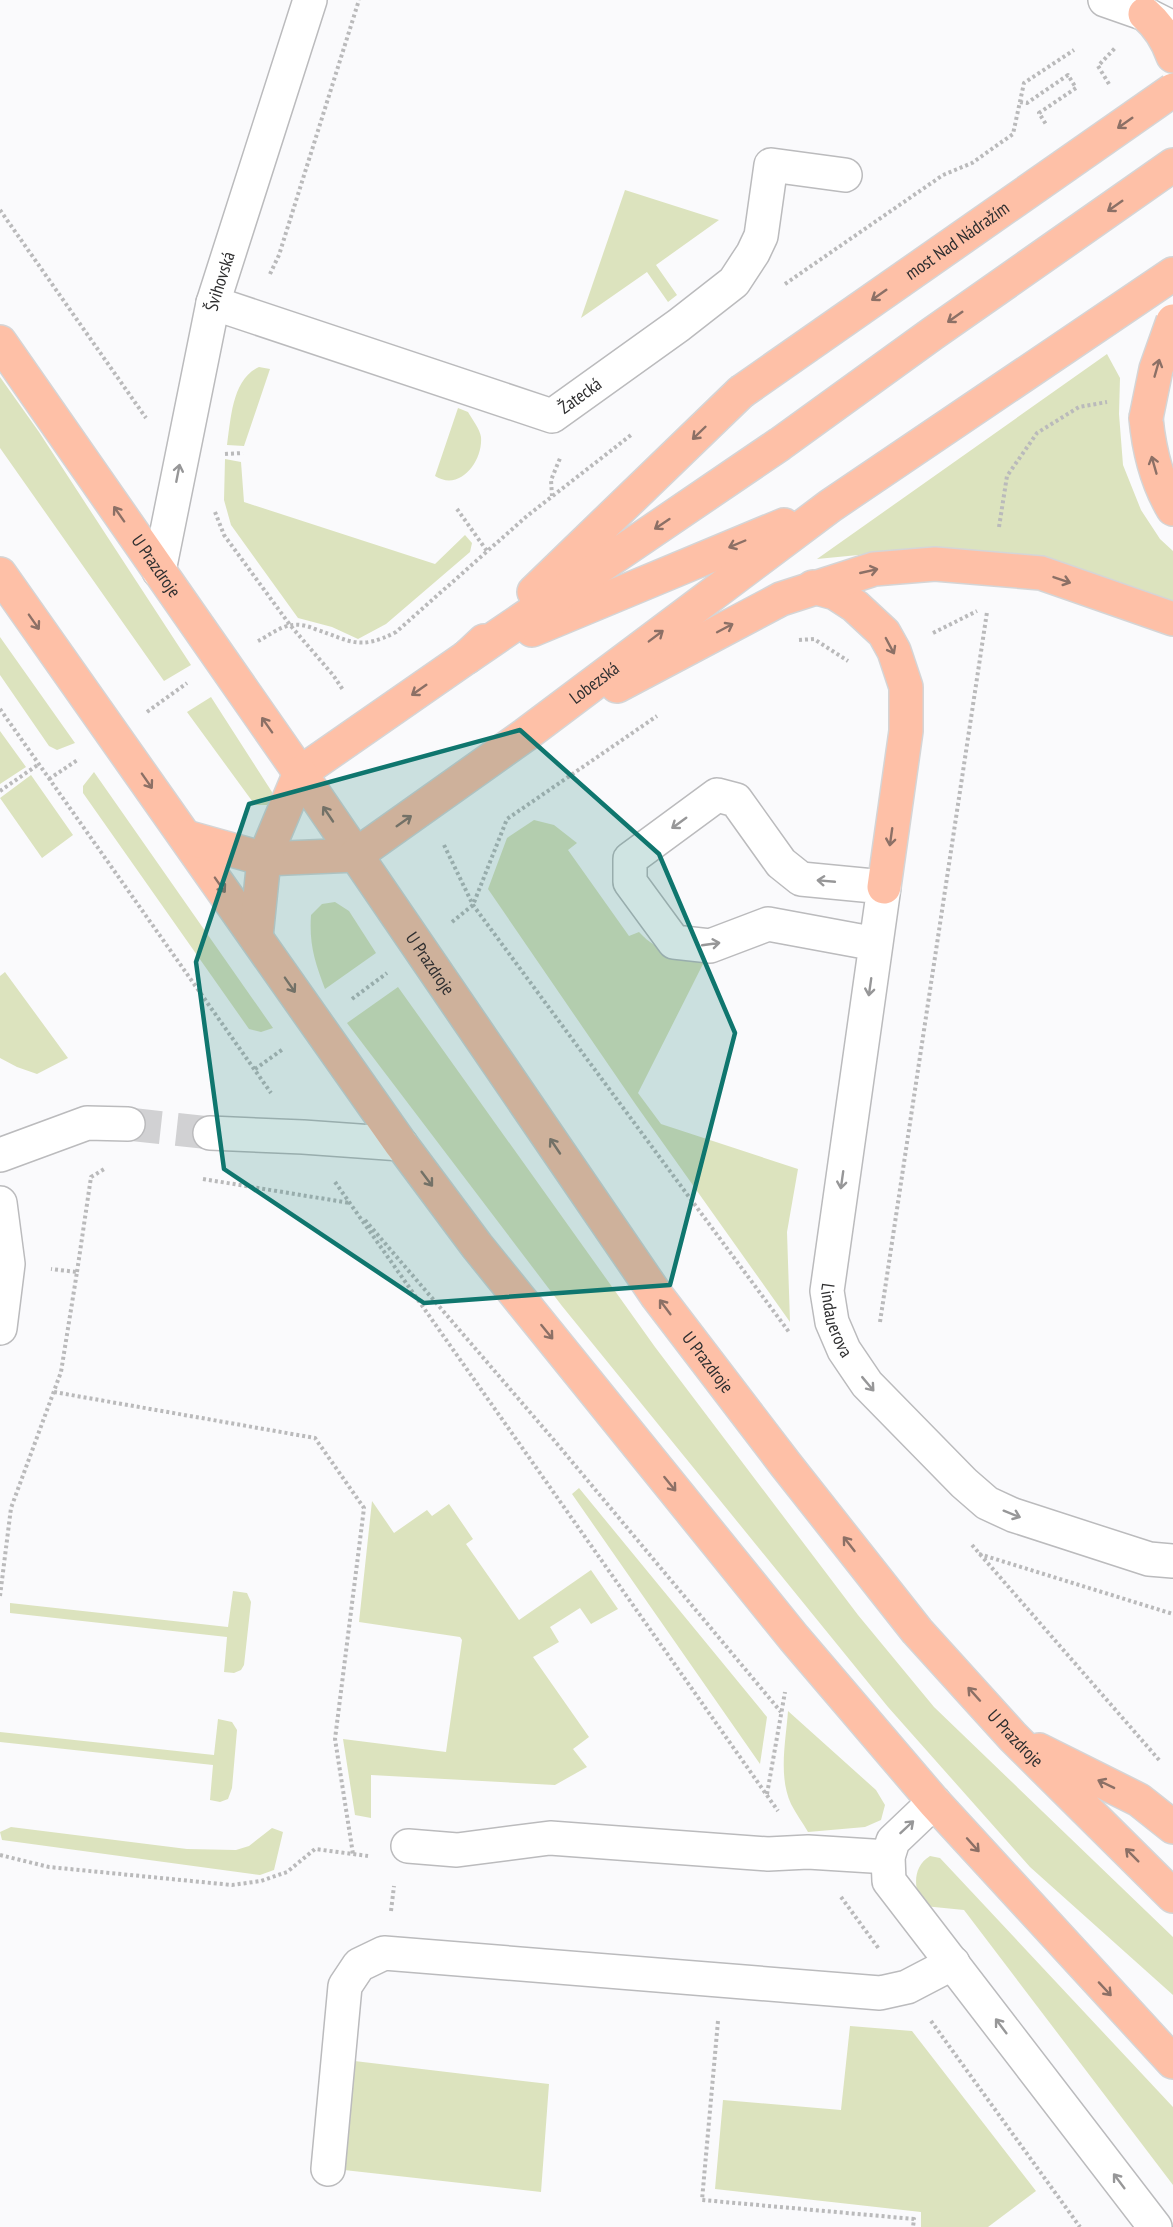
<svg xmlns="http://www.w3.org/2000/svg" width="1173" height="2227" viewBox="0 0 1173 2227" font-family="'PT Sans Narrow',sans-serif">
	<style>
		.green { fill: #dce3be }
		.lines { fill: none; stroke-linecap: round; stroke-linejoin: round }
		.minor-tunnel { stroke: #d1d1d3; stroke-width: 33; stroke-dasharray: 33 16; stroke-linecap: butt }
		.minor-casing { stroke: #bbbbbd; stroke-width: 36 }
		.major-casing { stroke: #d5d5d6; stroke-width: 36 }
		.path { stroke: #bababb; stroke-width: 4; stroke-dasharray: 3 3; stroke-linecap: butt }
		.minor { stroke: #fff; stroke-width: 33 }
		.major { stroke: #fec0a7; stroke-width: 33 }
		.major-bridge-casing { stroke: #d5d5d6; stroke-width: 36; stroke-linecap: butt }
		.major-bridge { stroke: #fec0a7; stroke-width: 33 }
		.oneway { stroke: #8c7066 }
		.oneway2 { stroke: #979798 }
		.marked { fill: #0f766e; fill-opacity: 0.2; stroke: #0f766e; stroke-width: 4.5; stroke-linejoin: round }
		.labels { text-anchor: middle; stroke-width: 4.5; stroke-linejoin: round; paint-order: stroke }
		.street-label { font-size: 18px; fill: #2f2f30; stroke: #fff }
	</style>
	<rect width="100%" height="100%" fill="#fafafc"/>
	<path class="green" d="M625,190L719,220L656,265L677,295L668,302L647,272L581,318Z
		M1107,354L1120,378L1119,414L1123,465L1141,510L1160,539L1173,551V606L1042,556L910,550L817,559Z
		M259,367L270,369L244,446L227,445C231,419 232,379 259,367Z
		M0,377L39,432L191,665L164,681L0,448Z
		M458,408L468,412C472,419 480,429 481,437C483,461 460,492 435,476Z
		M225,459L241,462L244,502L435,564L465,535L472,543L470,552L386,624L358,639L332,627L298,618L231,525L224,500Z
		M0,637L75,743L57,750L49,746L0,675Z
		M211,697L272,792V799L267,805H255L187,712Z
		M0,731L26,767L0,784Z
		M94,772L273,1028L261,1032L249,1029L83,793V786Z
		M31,775L73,835L42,858L0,798Z
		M534,820L554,825L577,843L568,850L629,936L639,932C659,954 677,952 704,956V962L638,1093L661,1124L798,1169L787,1232L790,1322L636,1105L488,889L507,838Z
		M335,902L349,911L376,953L325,989C315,962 309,945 311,915L322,904Z
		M5,972L68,1058L37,1074L17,1067L0,1058V976Z
		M398,987L655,1347L858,1615L934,1707L1173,1937V1995L1030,1867L888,1707L562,1306L347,1023Z
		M579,1488L767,1717L760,1764L572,1494Z
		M372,1501L394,1533L427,1510L432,1516L449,1504L473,1539L466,1544L519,1620L591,1570L618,1609L591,1624L580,1608L550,1627L559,1642L533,1657L589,1737L573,1749L587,1767L555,1785L371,1775V1818L355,1815L343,1739L446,1752L462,1640L460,1637L359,1622Z
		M233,1591L247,1593L251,1602L244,1665L241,1670L234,1673L224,1672L227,1637L10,1613V1603L228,1627Z
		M788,1711L876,1790L885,1805L881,1820L865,1827L808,1832C803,1823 796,1814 791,1804C778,1776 786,1740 788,1711Z
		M218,1719L232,1722L237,1730L232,1788L228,1799L220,1802L210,1800L213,1765L0,1742V1732L214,1755Z
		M11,1827L187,1849L236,1850L249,1846L272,1828L283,1832L274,1870L260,1875L2,1840L0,1832Z
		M930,1856L940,1858L1173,2107V2185L964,1910L924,1906C913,1890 912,1867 930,1856Z
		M850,2026L912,2031L1036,2191L988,2227H921V2212L715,2189L723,2100L841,2110Z
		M346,2060L549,2084L541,2192L335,2169Z"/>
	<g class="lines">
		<path class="minor-tunnel" d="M128,1124L210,1133"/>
		<g class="minor-casing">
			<g id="minor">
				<path d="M1105,0L1145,14L1171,27"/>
				<path id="s1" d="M213,303L552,416L679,325L734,282L753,253L761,236L771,165L845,175"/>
				<path id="s2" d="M159,571L213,303L310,0"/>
				<path id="s3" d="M876,944L768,924L710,946L674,942L630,882V859L717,795L736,800L781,863L801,879L884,887L827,1291L832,1322L844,1350L867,1384L964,1483L987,1503L1013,1515L1149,1559L1173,1561"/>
				<path d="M210,1133L303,1137L401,1144"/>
				<path d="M0,1155L87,1123L128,1124"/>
				<path d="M0,1203L8,1264L0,1328"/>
				<path d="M934,1802L893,1841L888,1857L889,1881L1155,2227"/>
				<path d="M408,1846L457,1850L550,1838L768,1854L808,1852L888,1857"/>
				<path d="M328,2169L345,1986L359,1965L384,1953L880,1993L907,1987L953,1963"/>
			</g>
		</g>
		<g class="major-casing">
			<g id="major">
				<path d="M1145,14C1159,26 1167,39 1173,56"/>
				<path id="s4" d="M0,342L300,773L657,1296L786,1465L917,1631L1013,1737L1173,1896"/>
				<path d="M1146,418C1149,451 1156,480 1173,509"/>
				<path d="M0,574L401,1144L477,1246L794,1638L934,1802L1173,2062"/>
				<path d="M813,587L835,593L855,606L884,633L894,651L906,687V731L884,887"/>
				<path d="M534,592L741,392"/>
				<path d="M532,630L784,525"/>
				<path d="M467,657L780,444L932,334L1173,165"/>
				<path d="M617,686L781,599L874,569L935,564L1041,573L1173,619"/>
				<path d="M300,773L467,657L484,641"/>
				<path d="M186,837L264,859L356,855"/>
				<path id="s5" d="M356,855L525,735L830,506L1173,274"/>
				<path d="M256,937L264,859L300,773"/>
				<path d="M1039,1750L1139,1800L1173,1827"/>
			</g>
		</g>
		<path class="path" d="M1109,84L1098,66L1116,47
			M1020,102L1027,103L1068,75L1076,88L1039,113L1047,126
			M0,210L146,418
			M270,274L279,255L359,0
			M785,284L943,175L972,163L1013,134L1024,83L1074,50
			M225,454L243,453
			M552,496L551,480L561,456
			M457,509L487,551
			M215,512L224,535L290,625L333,675L343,690
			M999,527L1007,476L1037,433L1079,407L1107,402
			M933,633L977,611
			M799,640L814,639L848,661
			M258,641C268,636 281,626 292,625C300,624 308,626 315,629C351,641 359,651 396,632L527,516L631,435
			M0,709L271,1093
			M147,712L187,683
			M49,779L79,759
			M0,791L39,764
			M444,845L473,905L789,1332
			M452,922L473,905L507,819L657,716
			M352,999L387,973
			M255,1069L283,1049
			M203,1179L350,1203
			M335,1182L778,1811
			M365,1220L553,1439L781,1712
			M77,1272L91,1177L106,1168
			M880,1322L987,612
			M54,1392L315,1438L364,1508L335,1739L353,1854
			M972,1545L1160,1761
			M979,1554L1173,1614
			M0,1596L11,1508L61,1372L77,1272L51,1269
			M767,1794L785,1692
			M0,1855L49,1867L232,1885L261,1881L287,1872L315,1849L368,1856
			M841,1897L879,1949
			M391,1911L394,1886
			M718,2021L702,2200L914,2219L913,2227
			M931,2021L1080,2227"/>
		<use href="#minor" class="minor"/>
		<use href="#major" class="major"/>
		<g class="major-bridge-casing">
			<g id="major-bridge">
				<path id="s6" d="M741,392L1173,90"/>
				<path d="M1146,418L1156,369L1173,321"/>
			</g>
		</g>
		<use href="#major-bridge" class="major-bridge"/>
	</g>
	<defs><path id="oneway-shaft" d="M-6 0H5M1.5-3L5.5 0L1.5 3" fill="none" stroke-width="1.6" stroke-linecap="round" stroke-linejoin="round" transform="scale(1.5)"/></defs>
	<g class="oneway">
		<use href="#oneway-shaft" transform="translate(1125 123) rotate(145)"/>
		<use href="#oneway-shaft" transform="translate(1115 206) rotate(145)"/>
		<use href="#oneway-shaft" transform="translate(879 295) rotate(145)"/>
		<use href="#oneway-shaft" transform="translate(955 317) rotate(145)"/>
		<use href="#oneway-shaft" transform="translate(1157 368) rotate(-74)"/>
		<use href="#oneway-shaft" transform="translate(699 433) rotate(136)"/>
		<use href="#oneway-shaft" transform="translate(1154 465) rotate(-106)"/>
		<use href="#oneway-shaft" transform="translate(119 514) rotate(-125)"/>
		<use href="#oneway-shaft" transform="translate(662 524) rotate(146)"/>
		<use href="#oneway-shaft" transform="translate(737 544) rotate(157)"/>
		<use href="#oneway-shaft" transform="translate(869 571) rotate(-13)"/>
		<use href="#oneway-shaft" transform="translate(1062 580) rotate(19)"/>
		<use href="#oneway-shaft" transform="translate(34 622) rotate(55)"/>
		<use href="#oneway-shaft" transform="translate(725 628) rotate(-28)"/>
		<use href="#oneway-shaft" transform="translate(656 636) rotate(-37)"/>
		<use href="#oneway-shaft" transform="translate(890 646) rotate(62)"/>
		<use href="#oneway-shaft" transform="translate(419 690) rotate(145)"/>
		<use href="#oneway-shaft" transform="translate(267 725) rotate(-125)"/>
		<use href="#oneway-shaft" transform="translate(147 781) rotate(55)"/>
		<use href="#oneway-shaft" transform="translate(328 814) rotate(-124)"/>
		<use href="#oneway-shaft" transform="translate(404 821) rotate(-35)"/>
		<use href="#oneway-shaft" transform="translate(891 837) rotate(98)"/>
		<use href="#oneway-shaft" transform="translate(220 885) rotate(55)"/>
		<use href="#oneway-shaft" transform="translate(290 985) rotate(55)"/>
		<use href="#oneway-shaft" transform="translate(555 1146) rotate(-124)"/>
		<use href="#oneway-shaft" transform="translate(427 1179) rotate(53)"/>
		<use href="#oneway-shaft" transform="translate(665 1307) rotate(-127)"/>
		<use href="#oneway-shaft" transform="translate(547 1332) rotate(51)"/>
		<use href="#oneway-shaft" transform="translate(670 1484) rotate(51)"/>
		<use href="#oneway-shaft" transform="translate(849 1544) rotate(-128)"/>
		<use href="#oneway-shaft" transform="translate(974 1694) rotate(-132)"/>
		<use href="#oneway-shaft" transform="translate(1106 1784) rotate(-154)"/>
		<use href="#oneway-shaft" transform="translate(973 1845) rotate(48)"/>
		<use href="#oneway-shaft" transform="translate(1132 1855) rotate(-135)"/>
		<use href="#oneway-shaft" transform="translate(1105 1989) rotate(47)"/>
	</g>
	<g class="oneway2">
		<use href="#oneway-shaft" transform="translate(178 473) rotate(-79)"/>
		<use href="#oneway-shaft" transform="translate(679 823) rotate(144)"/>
		<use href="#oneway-shaft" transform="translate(826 881) rotate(-175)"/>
		<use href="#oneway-shaft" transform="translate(711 944) rotate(-8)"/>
		<use href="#oneway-shaft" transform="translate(870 987) rotate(98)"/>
		<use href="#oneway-shaft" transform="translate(842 1180) rotate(98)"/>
		<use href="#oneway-shaft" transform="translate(868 1384) rotate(50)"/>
		<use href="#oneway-shaft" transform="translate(1012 1514) rotate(22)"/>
		<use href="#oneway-shaft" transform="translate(907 1827) rotate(-43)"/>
		<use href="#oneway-shaft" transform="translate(1001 2026) rotate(-127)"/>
		<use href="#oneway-shaft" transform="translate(1119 2181) rotate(-127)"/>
	</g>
	<path class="marked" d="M520,730L659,854L735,1033L670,1285L424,1303L224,1169L196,962L249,804Z"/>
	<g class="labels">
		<g class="street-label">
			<text dy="6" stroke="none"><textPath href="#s6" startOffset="264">most Nad Nádražím</textPath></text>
			<text dy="6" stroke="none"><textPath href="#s2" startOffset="296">Švihovská</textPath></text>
			<text dy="6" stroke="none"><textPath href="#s1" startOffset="392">Žatecká</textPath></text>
			<text dy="6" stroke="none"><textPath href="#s4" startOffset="273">U Prazdroje</textPath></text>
			<text dy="6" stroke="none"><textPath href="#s5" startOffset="294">Lobezská</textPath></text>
			<text dy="6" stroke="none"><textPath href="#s4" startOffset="756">U Prazdroje</textPath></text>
			<text dy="6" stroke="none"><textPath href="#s3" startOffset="1058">Lindauerova</textPath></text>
			<text dy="6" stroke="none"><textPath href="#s4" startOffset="1242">U Prazdroje</textPath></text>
			<text dy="6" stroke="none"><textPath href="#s4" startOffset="1728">U Prazdroje</textPath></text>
		</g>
	</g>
</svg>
